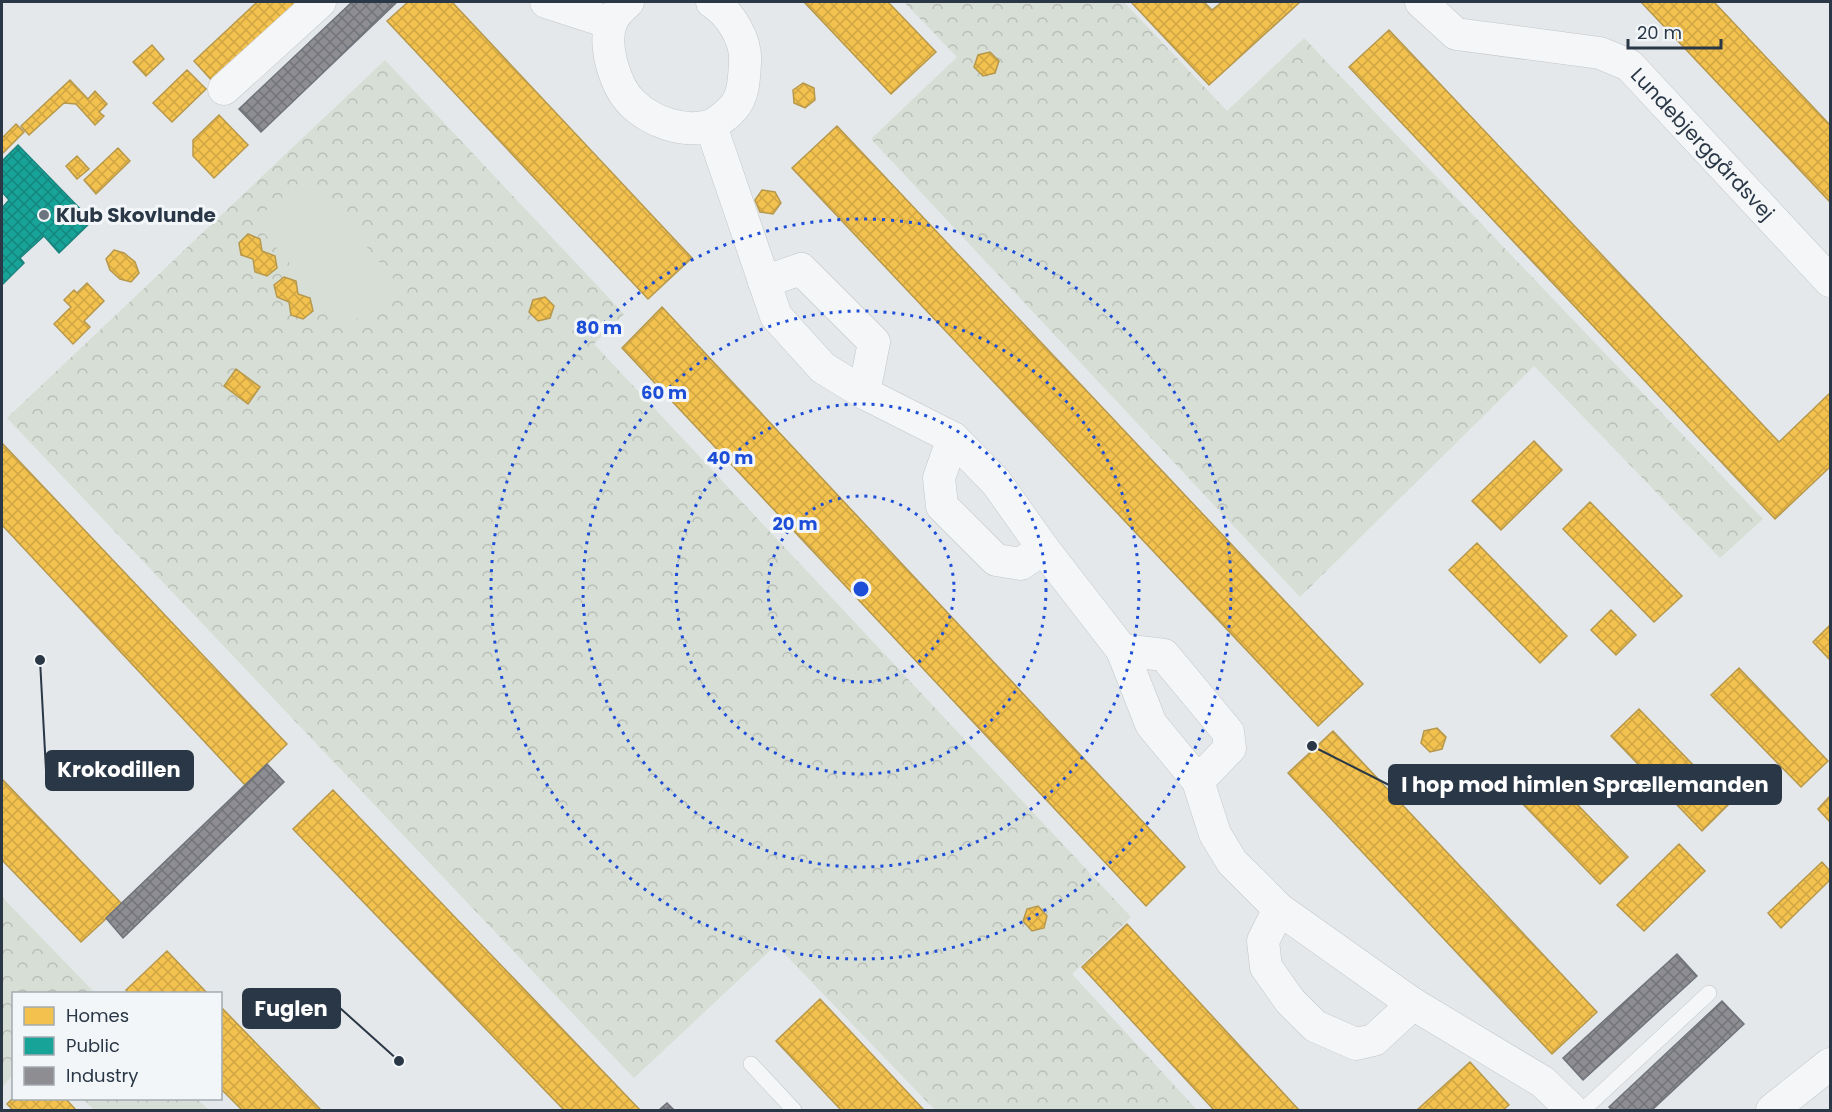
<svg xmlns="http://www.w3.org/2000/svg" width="1832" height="1112" viewBox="0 0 1832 1112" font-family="Poppins,sans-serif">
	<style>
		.forest { fill: url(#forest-crowns) }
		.pitch { fill: #d7ded5 }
		.homes { fill: url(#homes-cross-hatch); stroke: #b6984c; stroke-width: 1.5 }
		.public { fill: url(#public-cross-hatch); stroke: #1c837f; stroke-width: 1.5 }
		.industry { fill: url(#industry-cross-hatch); stroke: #6f737b; stroke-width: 1.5 }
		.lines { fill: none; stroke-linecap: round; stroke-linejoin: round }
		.lane-casing { stroke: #c3c6c8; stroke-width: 16 }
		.street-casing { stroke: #c3c6c8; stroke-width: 33 }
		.lane { stroke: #f4f6f7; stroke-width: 15 }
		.street { stroke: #f4f6f7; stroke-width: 32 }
		.ring { fill: none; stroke: #1d4ed8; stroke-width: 3; stroke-dasharray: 3 6 }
		.poi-dot { fill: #6b757f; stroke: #f3f6f9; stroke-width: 2 }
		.labels { text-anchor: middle; stroke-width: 6; stroke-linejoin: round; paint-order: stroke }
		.street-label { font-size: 20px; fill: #293746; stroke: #f3f6f9 }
		.poi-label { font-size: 20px; font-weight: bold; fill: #293746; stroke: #f3f6f9; text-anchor: start }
		.centre { fill: #1d4ed8; stroke: #f3f6f9; stroke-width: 3 }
		.ring-label { font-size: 18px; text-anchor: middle; font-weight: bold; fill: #1d4ed8; stroke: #f3f6f9; stroke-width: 6; stroke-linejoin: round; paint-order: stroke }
		.leader { fill: none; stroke: #293746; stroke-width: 2 }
		.callout-dot { fill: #293746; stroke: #f3f6f9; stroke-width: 2 }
		.callout { fill: #293746; stroke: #293746; stroke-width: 2 }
		.callout-label { font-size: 21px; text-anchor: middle; font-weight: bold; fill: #fff }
	</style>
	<defs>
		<pattern id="forest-crowns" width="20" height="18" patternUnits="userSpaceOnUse" patternTransform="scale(1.5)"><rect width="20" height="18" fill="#d7ded5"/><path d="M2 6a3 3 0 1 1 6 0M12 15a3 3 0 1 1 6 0" fill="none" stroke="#b9bfb8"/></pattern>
		<pattern id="homes-cross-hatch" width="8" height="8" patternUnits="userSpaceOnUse" patternTransform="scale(1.5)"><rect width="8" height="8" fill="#f2c14e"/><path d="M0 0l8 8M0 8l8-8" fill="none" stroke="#d0a645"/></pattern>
		<pattern id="public-cross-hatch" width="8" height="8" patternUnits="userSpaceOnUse" patternTransform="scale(1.5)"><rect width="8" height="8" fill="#17a398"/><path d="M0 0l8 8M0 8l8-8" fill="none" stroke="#15867e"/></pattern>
		<pattern id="industry-cross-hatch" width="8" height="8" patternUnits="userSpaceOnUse" patternTransform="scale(1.5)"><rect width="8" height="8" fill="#8d8d92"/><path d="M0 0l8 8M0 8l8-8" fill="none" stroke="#737479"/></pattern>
	</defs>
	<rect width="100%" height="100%" fill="#e5e8ea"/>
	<path class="forest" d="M904,2H1124L1227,111L1304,38L1763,519L1720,558L1534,366L1300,597L871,139L957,57Z
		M385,60L624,314L594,344L1131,917L1072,974L1197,1110H935L776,945L634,1078L7,418Z
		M2,897L95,993L14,994L13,1075L2,1087Z
		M83,1099H197L209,1110H94Z"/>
	<path class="pitch" d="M307,176L398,284L345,329L254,221Z"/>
	<path class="homes" d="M257,2H302L215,84L194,61Z
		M408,2H452L692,258L648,299L387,21Z
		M804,2H888L936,52L891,94Z
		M1131,2H1204L1212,10L1222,2H1300L1209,85Z
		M1641,2H1714L1830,125V202Z
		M1389,30L1779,442L1830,393V467L1775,519L1349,67Z
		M152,45L164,59L146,76L133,62Z
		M990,52L999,61L995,73L983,76L974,67L978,55Z
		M187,70L206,89L172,122L153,103Z
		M70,80L88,99L95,91L107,104L99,112L104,116L95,125L76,104L64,103L29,135L21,126Z
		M803,83L814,88L815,100L805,108L794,103L793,90Z
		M219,115L248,145L214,178L193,156V140Z
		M16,124L24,132L2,154V138Z
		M837,126L1363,684L1318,726L792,168Z
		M118,148L130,161L96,194L84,180Z
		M77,156L89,169L77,179L66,166Z
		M762,190L775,192L781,203L773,214L760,212L755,200Z
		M248,234L260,239L262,251L275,256L277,268L267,276L255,272L253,259L241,255L239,243Z
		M114,250L124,253L135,262L139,273L131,282L120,279L110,270L106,259Z
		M284,277L296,281L298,294L310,298L313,311L303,319L291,315L289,302L277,297L274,285Z
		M87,283L104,301L84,321L90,327L73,344L54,324L71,307L64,300L74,290L77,293Z
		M545,297L554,306L550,318L538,321L529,312L533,300Z
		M662,307L1185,867L1146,906L622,348Z
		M236,369L260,387L248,404L224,386Z
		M1534,441L1562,470L1501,530L1472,501Z
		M2,443L287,744L245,785L2,525Z
		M1590,502L1682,596L1654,622L1563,529Z
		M1477,543L1567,636L1540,663L1449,570Z
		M1611,610L1636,635L1616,655L1591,630Z
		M1830,625V660L1813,642Z
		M1739,668L1828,761L1801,787L1711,695Z
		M1639,709L1730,803L1702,831L1611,736Z
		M1437,728L1446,737L1442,749L1430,752L1421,743L1424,731Z
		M1333,731L1597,1012L1552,1054L1288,773Z
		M1544,770L1628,857L1600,884L1516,797Z
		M2,779L122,904L81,942L2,860Z
		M333,790L640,1110H564L293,829Z
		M1830,796V822L1818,809Z
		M1679,844L1705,871L1644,931L1617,905Z
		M1822,862L1830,871V880L1781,928L1768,913Z
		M1038,906L1047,916L1044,928L1032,931L1023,921L1027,909Z
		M1127,924L1299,1110H1214L1082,967Z
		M167,951L208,994H129L126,990Z
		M820,999L924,1110H841L776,1041Z
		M220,1006L321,1110H242L220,1088Z
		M1470,1062L1509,1105L1503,1110H1417Z
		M14,1097L65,1098L76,1110H13L7,1104Z"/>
	<path class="public" d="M18,145L92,221L59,253L44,236L20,258L24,263L2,285V208L9,200L2,192V161Z"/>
	<path class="industry" d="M352,2H397L261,132L239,109Z
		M267,764L284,782L123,938L106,918Z
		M1677,954L1697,976L1583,1080L1563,1058Z
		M1722,1001L1744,1024L1652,1110H1612L1609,1107Z
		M667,1103L674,1110H659Z"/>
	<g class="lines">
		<g class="lane-casing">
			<path id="lane" d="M751,1064L794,1110
				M1583,1110L1709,993"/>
		</g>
		<g class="street-casing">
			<g id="street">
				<path d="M546,2L611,23"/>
				<path d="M628,2C622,7 614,15 611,23C603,46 615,87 633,104C652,122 683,133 709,126C716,124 729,113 734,107C744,95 744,78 745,63C747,41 731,14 712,2"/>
				<path id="s1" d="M1421,2L1456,34L1600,53L1629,65L1830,281"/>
				<path d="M224,89L320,2"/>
				<path d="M711,126L776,316L823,368L864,393L953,438L996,482L1043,548L1122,650L1151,724L1198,781L1215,834L1232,862L1279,909L1413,1004L1543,1082L1572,1110"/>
				<path d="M764,282L801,269L874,342L864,393"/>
				<path d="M953,438L939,478L942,506L996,560L1021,564L1043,548"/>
				<path d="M1122,650L1164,655L1228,732L1230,748L1198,781"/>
				<path d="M1279,909L1263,941L1266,967L1290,1001L1315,1026L1356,1044L1374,1040L1413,1004"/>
				<path d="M1772,1110L1830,1064"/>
			</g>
		</g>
		<use href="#lane" class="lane"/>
		<use href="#street" class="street"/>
	</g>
	<g class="ring">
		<circle cx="861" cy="589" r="93"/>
		<circle cx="861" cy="589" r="185"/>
		<circle cx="861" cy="589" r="278"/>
		<circle cx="861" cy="589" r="370"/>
	</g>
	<circle class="poi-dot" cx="44" cy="215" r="6"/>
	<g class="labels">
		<g class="street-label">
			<text dy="7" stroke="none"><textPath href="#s1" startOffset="332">Lundebjerggårdsvej</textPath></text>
		</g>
		<g class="poi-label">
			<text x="56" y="222">Klub Skovlunde</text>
		</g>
	</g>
	<circle cx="861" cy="589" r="9" class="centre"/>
	<g class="ring-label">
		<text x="599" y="334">80 m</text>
		<text x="664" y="399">60 m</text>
		<text x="730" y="464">40 m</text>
		<text x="795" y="530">20 m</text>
	</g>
	<path class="leader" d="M40 660L46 770M1312 746L1389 785M399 1061L340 1008"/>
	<g class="callout-dot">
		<circle cx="40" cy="660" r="6"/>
		<circle cx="1312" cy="746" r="6"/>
		<circle cx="399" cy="1061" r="6"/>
	</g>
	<g class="callout">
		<rect x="46" y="751" width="147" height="39" rx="6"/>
		<rect x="1389" y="765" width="392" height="39" rx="6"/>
		<rect x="243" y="989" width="97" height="39" rx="6"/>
	</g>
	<g class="callout-label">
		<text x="119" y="777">Krokodillen</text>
		<text x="1585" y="792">I hop mod himlen Sprællemanden</text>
		<text x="291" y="1016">Fuglen</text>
	</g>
	<rect width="1832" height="1112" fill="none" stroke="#293746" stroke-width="6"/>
	<rect x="12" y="992" width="210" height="108" fill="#f3f6f9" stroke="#a2aab1" stroke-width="1.5"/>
	<rect x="24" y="1007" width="30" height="18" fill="#f2c14e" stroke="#a2aab1" stroke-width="1.5"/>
	<text x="66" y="1022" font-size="18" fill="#293746">Homes</text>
	<rect x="24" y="1037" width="30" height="18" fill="#17a398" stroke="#a2aab1" stroke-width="1.5"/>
	<text x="66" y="1052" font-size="18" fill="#293746">Public</text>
	<rect x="24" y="1067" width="30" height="18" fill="#8d8d92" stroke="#a2aab1" stroke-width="1.5"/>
	<text x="66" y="1082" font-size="18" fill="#293746">Industry</text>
	<path d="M1628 39v9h93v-9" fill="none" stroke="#293746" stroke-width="3"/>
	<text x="1637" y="39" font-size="18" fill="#293746" stroke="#f3f6f9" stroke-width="4.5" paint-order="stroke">20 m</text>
</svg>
